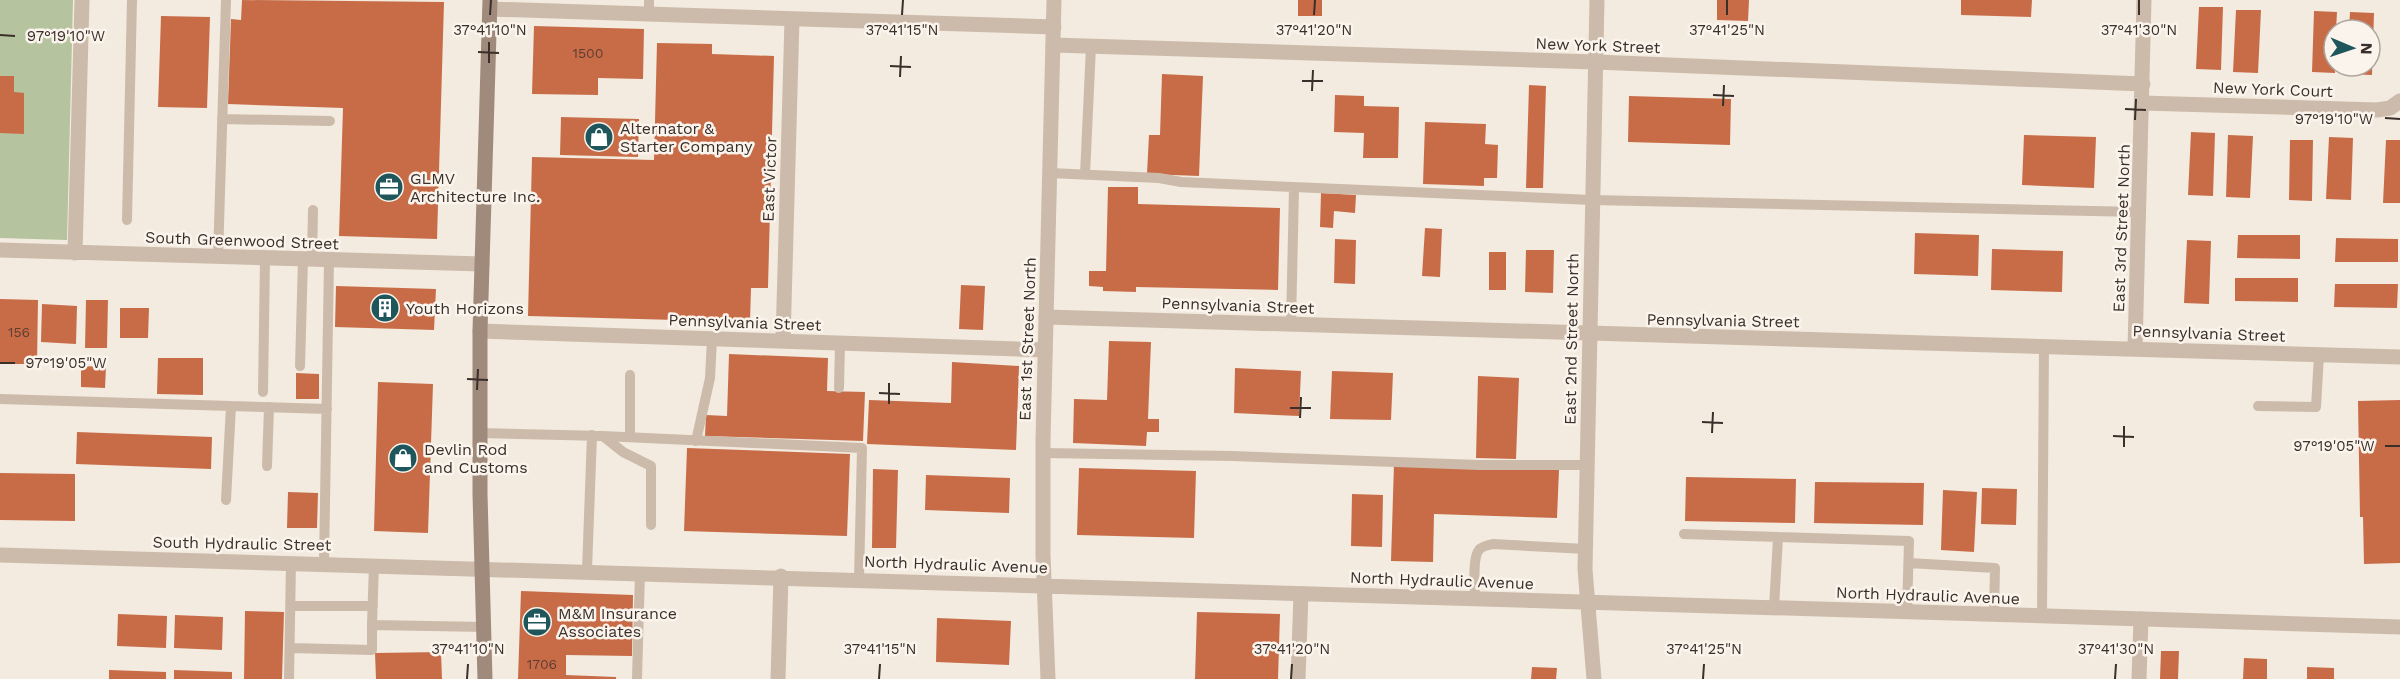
<svg xmlns="http://www.w3.org/2000/svg" width="2400" height="679" viewBox="0 0 2400 679" font-family="'Work Sans',sans-serif">
	<style>
		.green { fill: #b5c39e }
		.building { fill: #c86c48 }
		.lines { fill: none; stroke-linecap: round; stroke-linejoin: round }
		.service { stroke: #cba; stroke-width: 10 }
		.minor { stroke: #cba; stroke-width: 15 }
		.tertiary { stroke: #cba; stroke-width: 15 }
		.secondary { stroke: #a08a7b; stroke-width: 15 }
		.ticks { fill: none; stroke: #3a2f2a; stroke-width: 2 }
		.labels { text-anchor: middle; stroke-width: 5; stroke-linejoin: round; paint-order: stroke }
		.number-label { font-size: 14px; fill: #5e3e32 }
		.street-label { font-size: 16px; fill: #3a2f2a; stroke: #fbf4ec }
		.poi-label { font-size: 16px; fill: #3a2f2a; stroke: #fbf4ec; text-anchor: start }
		.ticks-label { font-size: 15px; text-anchor: middle; fill: #3a2f2a; stroke: #fbf4ec; stroke-width: 5; stroke-linejoin: round; paint-order: stroke }
	</style>
	<rect width="100%" height="100%" fill="#f3ebdf"/>
	<path class="green" d="M0,0H73L67,240L0,238Z"/>
	<path class="building" d="M242,0L444,2L437,239L339,236L343,108L228,104L231,19L241,20Z
		M1298,0H1322V16H1298Z
		M1717,0H1749L1748,21L1717,20Z
		M1961,0H2032L2031,17L1961,15Z
		M2199,7H2223L2221,70L2196,69Z
		M2236,10H2261L2258,73L2233,72Z
		M2314,11L2337,12L2336,30H2334L2335,73L2312,72Z
		M2350,12L2374,13L2372,75L2347,74L2348,66H2370V30H2349Z
		M161,16L210,17L207,108L158,107Z
		M534,26L644,29L643,79L598,78V95L532,94Z
		M657,43L712,44V54L774,56L768,288H751L750,322L528,316L532,157L654,160Z
		M1162,74L1203,76L1199,176L1147,174L1149,135H1160Z
		M0,76H14V92L24,93V134L0,133Z
		M1529,85L1546,86L1543,188H1526Z
		M1335,95L1364,96V106L1399,107L1398,158H1363L1364,133L1334,132Z
		M1629,96L1731,99L1730,145L1628,142Z
		M561,117L639,119L638,157L560,155Z
		M1425,122L1486,124L1485,144L1498,145L1497,178H1484V186L1423,184Z
		M2191,132L2215,133L2213,196L2188,195Z
		M2024,135L2096,137L2094,188L2022,185Z
		M2228,135L2253,136L2250,198L2226,197Z
		M2329,137L2353,138L2351,200L2326,199Z
		M2290,140H2313L2312,201L2289,200Z
		M2386,140H2400V203H2383Z
		M1108,187H1138V204L1280,208L1278,290L1136,287V292L1103,291V287L1089,286V271H1106Z
		M1321,193L1356,195L1355,213L1334,211L1333,228L1320,227Z
		M1425,228L1442,229L1440,277L1422,276Z
		M1915,233L1979,235L1978,276L1914,274Z
		M2238,235H2300V259L2237,258Z
		M2336,238L2398,239V262H2335Z
		M1335,239L1356,240L1355,284L1334,283Z
		M2187,240L2211,241L2209,304L2184,303Z
		M1992,249L2063,251L2062,292L1991,290Z
		M1526,250H1554L1553,293L1525,292Z
		M1489,252H1506V290H1489Z
		M2235,278H2298V302L2235,301Z
		M2335,284H2398L2397,308L2334,307Z
		M961,285L985,286L983,330L959,329Z
		M336,286L436,289L434,330L335,327Z
		M0,299L38,300L37,364H0Z
		M86,300H108L107,348H85Z
		M42,304L77,306L76,344L41,342Z
		M120,308H149L148,338H120Z
		M1109,341L1151,342L1148,419H1159V432H1147L1146,446L1073,443L1074,399L1107,400Z
		M729,354L828,358L827,391L865,392L863,441L705,436L706,415L727,416Z
		M158,358H203V395L157,394Z
		M952,362L1019,366L1016,450L867,444L869,400L951,403Z
		M81,366L106,367L105,388L81,387Z
		M1235,368L1301,371L1299,416L1234,413Z
		M1332,371L1393,373L1391,420L1330,419Z
		M296,373L319,374V399H296Z
		M1478,376L1519,378L1516,459L1476,458Z
		M378,382L433,384L428,533L374,531Z
		M2400,400V563L2364,564L2363,517H2360L2358,401Z
		M77,432L212,437L211,469L76,464Z
		M687,448L850,454L847,536L684,531Z
		M1394,464L1559,470L1557,518L1434,514L1433,562L1391,561Z
		M1079,468L1196,471L1194,538L1077,535Z
		M873,469L898,470L896,548H872Z
		M0,473L75,474V521L0,520Z
		M926,475L1010,478L1009,513L925,510Z
		M1686,477L1796,479L1795,523L1685,521Z
		M1815,482L1924,483L1923,525L1814,523Z
		M1982,488L2017,489L2016,525L1981,524Z
		M1943,490L1977,492L1974,552L1941,550Z
		M288,492L318,493L317,528H287Z
		M1352,494L1383,495L1382,547L1351,546Z
		M521,591L633,595L632,656L566,655V675L616,677V679H518Z
		M245,611L284,612L282,679H244Z
		M1197,612L1280,614L1278,679H1195Z
		M118,614L167,616L166,648L117,646Z
		M175,615L223,617L222,650L174,648Z
		M937,618L1011,621L1009,665L936,662Z
		M2161,651H2179L2178,679H2160Z
		M441,652L442,679H376L375,653Z
		M2244,658L2267,659V679H2243Z
		M1532,667L1557,668L1556,679H1531Z
		M2307,667L2334,668V679H2307Z
		M109,670L166,672V679H109Z
		M174,670L232,672V679H174Z"/>
	<g class="lines">
		<path class="service" d="M649,14V0
			M222,119L330,121
			M1050,173L1159,178L1181,182L1592,200L2139,212
			M1085,175L1091,46
			M127,220L132,0
			M218,257L226,0
			M312,259L313,210
			M1291,325L1294,188
			M300,366L303,259
			M839,388L840,343
			M263,392L265,258
			M0,399L327,409
			M2258,406L2316,407L2319,355
			M480,433L603,436L862,448L859,579
			M603,436L623,452L651,466V525
			M630,437V375
			M696,441L710,378L712,339
			M1043,453L1232,456L1479,465H1587
			M267,466L269,407
			M226,500L231,406
			M1684,534L1778,537
			M324,563L329,260
			M1909,563L1995,568L1994,614
			M374,564L372,625L485,627
			M587,570L592,435
			M1475,599C1475,588 1472,558 1479,550C1482,546 1488,545 1493,544L1586,549
			M291,606H373
			M1774,608L1778,537L1909,541L1907,612
			M2042,616L2044,346
			M290,648L372,650V625
			M289,679L291,562
			M637,679L640,572"/>
		<path class="minor" d="M490,9L1054,27
			M1053,45L1595,62L2143,84
			M2142,103L2377,110L2390,108L2400,101
			M0,250L482,264
			M75,253L82,0
			M1046,317L2400,357
			M480,331L1045,350
			M783,341L792,19
			M2135,349L2144,0
			M778,679L781,576
			M1298,679L1301,594
			M2139,679L2141,619"/>
		<path class="tertiary" d="M0,555C800,576 1600,602 2400,627
			M1048,679L1043,555V440L1054,0
			M1594,679L1585,569L1597,0"/>
		<path class="secondary" d="M485,679L480,494V331L490,0"/>
	</g>
	<path class="ticks" d="M490,15L491,0M902,15L903,0M1314,15L1315,0M1727,15V0M2139,15V0M0,35L15,36M478,52L499,53M489,63V42M890,66L911,67M900,77L901,56M1302,81H1323M1312,91L1313,70M1713,95L1734,96M1723,106L1724,85M2125,109L2146,110M2385,118L2400,119M2135,120L2136,99M0,363H15M467,379L488,380M477,390L478,369M879,393L900,394M889,404V383M1290,408H1311M1300,418L1301,397M1702,422L1723,423M1712,433L1713,412M2113,436L2134,437M2385,446H2400M2124,447V426M467,679L468,664M879,679L880,664M1291,679L1292,664M1703,679L1704,664M2115,679L2116,664"/>
	<defs>
		<g id="shop-disc" transform="scale(1.5)"><circle r="9.5" fill="#1e565c" stroke="#fbf4ec"/><path d="M-5-2.5h2.3a2.7 3.5 0 0 1 5.4 0H5L5.5 6h-11ZM-1.5-2.5h3a1.5 2.3 0 0 0-3 0Z" fill="#fff"/></g>
		<g id="office-disc" transform="scale(1.5)"><circle r="9.5" fill="#1e565c" stroke="#fbf4ec"/><path d="M-6-3h4V-5.5h4V-3h4V5H-6ZM-1-4.5V-3h2v-1.5ZM-6 0V1H6V0Z" fill="#fff"/></g>
		<g id="building-disc" transform="scale(1.5)"><circle r="9.5" fill="#1e565c" stroke="#fbf4ec"/><path d="M-4-6H4V6H1V3H-1V6H-4ZM-2.5-4.3h1.7v1.8h-1.7ZM.8-4.3h1.7v1.8H.8ZM-2.5-1h1.7V.8h-1.7ZM.8-1h1.7V.8H.8Z" fill="#fff"/></g>
	</defs>
	<g fill-rule="evenodd">
		<use href="#shop-disc" x="599" y="137"/>
		<use href="#office-disc" x="389" y="187"/>
		<use href="#building-disc" x="385" y="308"/>
		<use href="#shop-disc" x="403" y="458"/>
		<use href="#office-disc" x="537" y="622"/>
	</g>
	<g class="labels">
		<g class="number-label">
			<text x="588" y="58">1500</text>
			<text x="19" y="337">156</text>
			<text x="542" y="669">1706</text>
		</g>
		<g class="street-label">
			<text transform="translate(1598 45) rotate(2)" y="6">New York Street</text>
			<text transform="translate(2273 89) rotate(2)" y="6">New York Court</text>
			<text transform="translate(769 179) rotate(-88)" y="6">East Victor</text>
			<text transform="translate(2121 228) rotate(-88)" y="6">East 3rd Street North</text>
			<text transform="translate(242 240) rotate(2)" y="6">South Greenwood Street</text>
			<text transform="translate(1238 305) rotate(2)" y="6">Pennsylvania Street</text>
			<text transform="translate(1723 320) rotate(1)" y="6">Pennsylvania Street</text>
			<text transform="translate(745 322) rotate(2)" y="6">Pennsylvania Street</text>
			<text transform="translate(2209 333) rotate(2)" y="6">Pennsylvania Street</text>
			<text transform="translate(1027 339) rotate(-88)" y="6">East 1st Street North</text>
			<text transform="translate(1571 339) rotate(-89)" y="6">East 2nd Street North</text>
			<text transform="translate(242 543) rotate(1)" y="6">South Hydraulic Street</text>
			<text transform="translate(956 564) rotate(2)" y="6">North Hydraulic Avenue</text>
			<text transform="translate(1442 580) rotate(2)" y="6">North Hydraulic Avenue</text>
			<text transform="translate(1928 595) rotate(2)" y="6">North Hydraulic Avenue</text>
		</g>
		<g class="poi-label">
			<text x="620" y="134">Alternator &amp;<tspan x="620" dy="18">Starter Company</tspan></text>
			<text x="410" y="184">GLMV<tspan x="410" dy="18">Architecture Inc.</tspan></text>
			<text x="406" y="314">Youth Horizons</text>
			<text x="424" y="455">Devlin Rod<tspan x="424" dy="18">and Customs</tspan></text>
			<text x="558" y="619">M&amp;M Insurance<tspan x="558" dy="18">Associates</tspan></text>
		</g>
	</g>
	<g class="ticks-label">
		<text x="490" y="35">37°41'10"N</text>
		<text x="902" y="35">37°41'15"N</text>
		<text x="1314" y="35">37°41'20"N</text>
		<text x="1727" y="35">37°41'25"N</text>
		<text x="2139" y="35">37°41'30"N</text>
		<text x="66" y="41">97°19'10"W</text>
		<text x="2334" y="124">97°19'10"W</text>
		<text x="66" y="368">97°19'05"W</text>
		<text x="2334" y="451">97°19'05"W</text>
		<text x="468" y="654">37°41'10"N</text>
		<text x="880" y="654">37°41'15"N</text>
		<text x="1292" y="654">37°41'20"N</text>
		<text x="1704" y="654">37°41'25"N</text>
		<text x="2116" y="654">37°41'30"N</text>
	</g>
	<g transform="translate(2352 48) rotate(92)"><circle r="28" fill="#fbf4ec" stroke="#aea59e" stroke-width="1.5"/>
	<path d="M0-4.5L10 22L0 15L-10 22Z" fill="#1e565c"/>
	<text y="-9" font-size="16" font-weight="bold" text-anchor="middle" fill="#3a2f2a">N</text>
	</g>
</svg>
